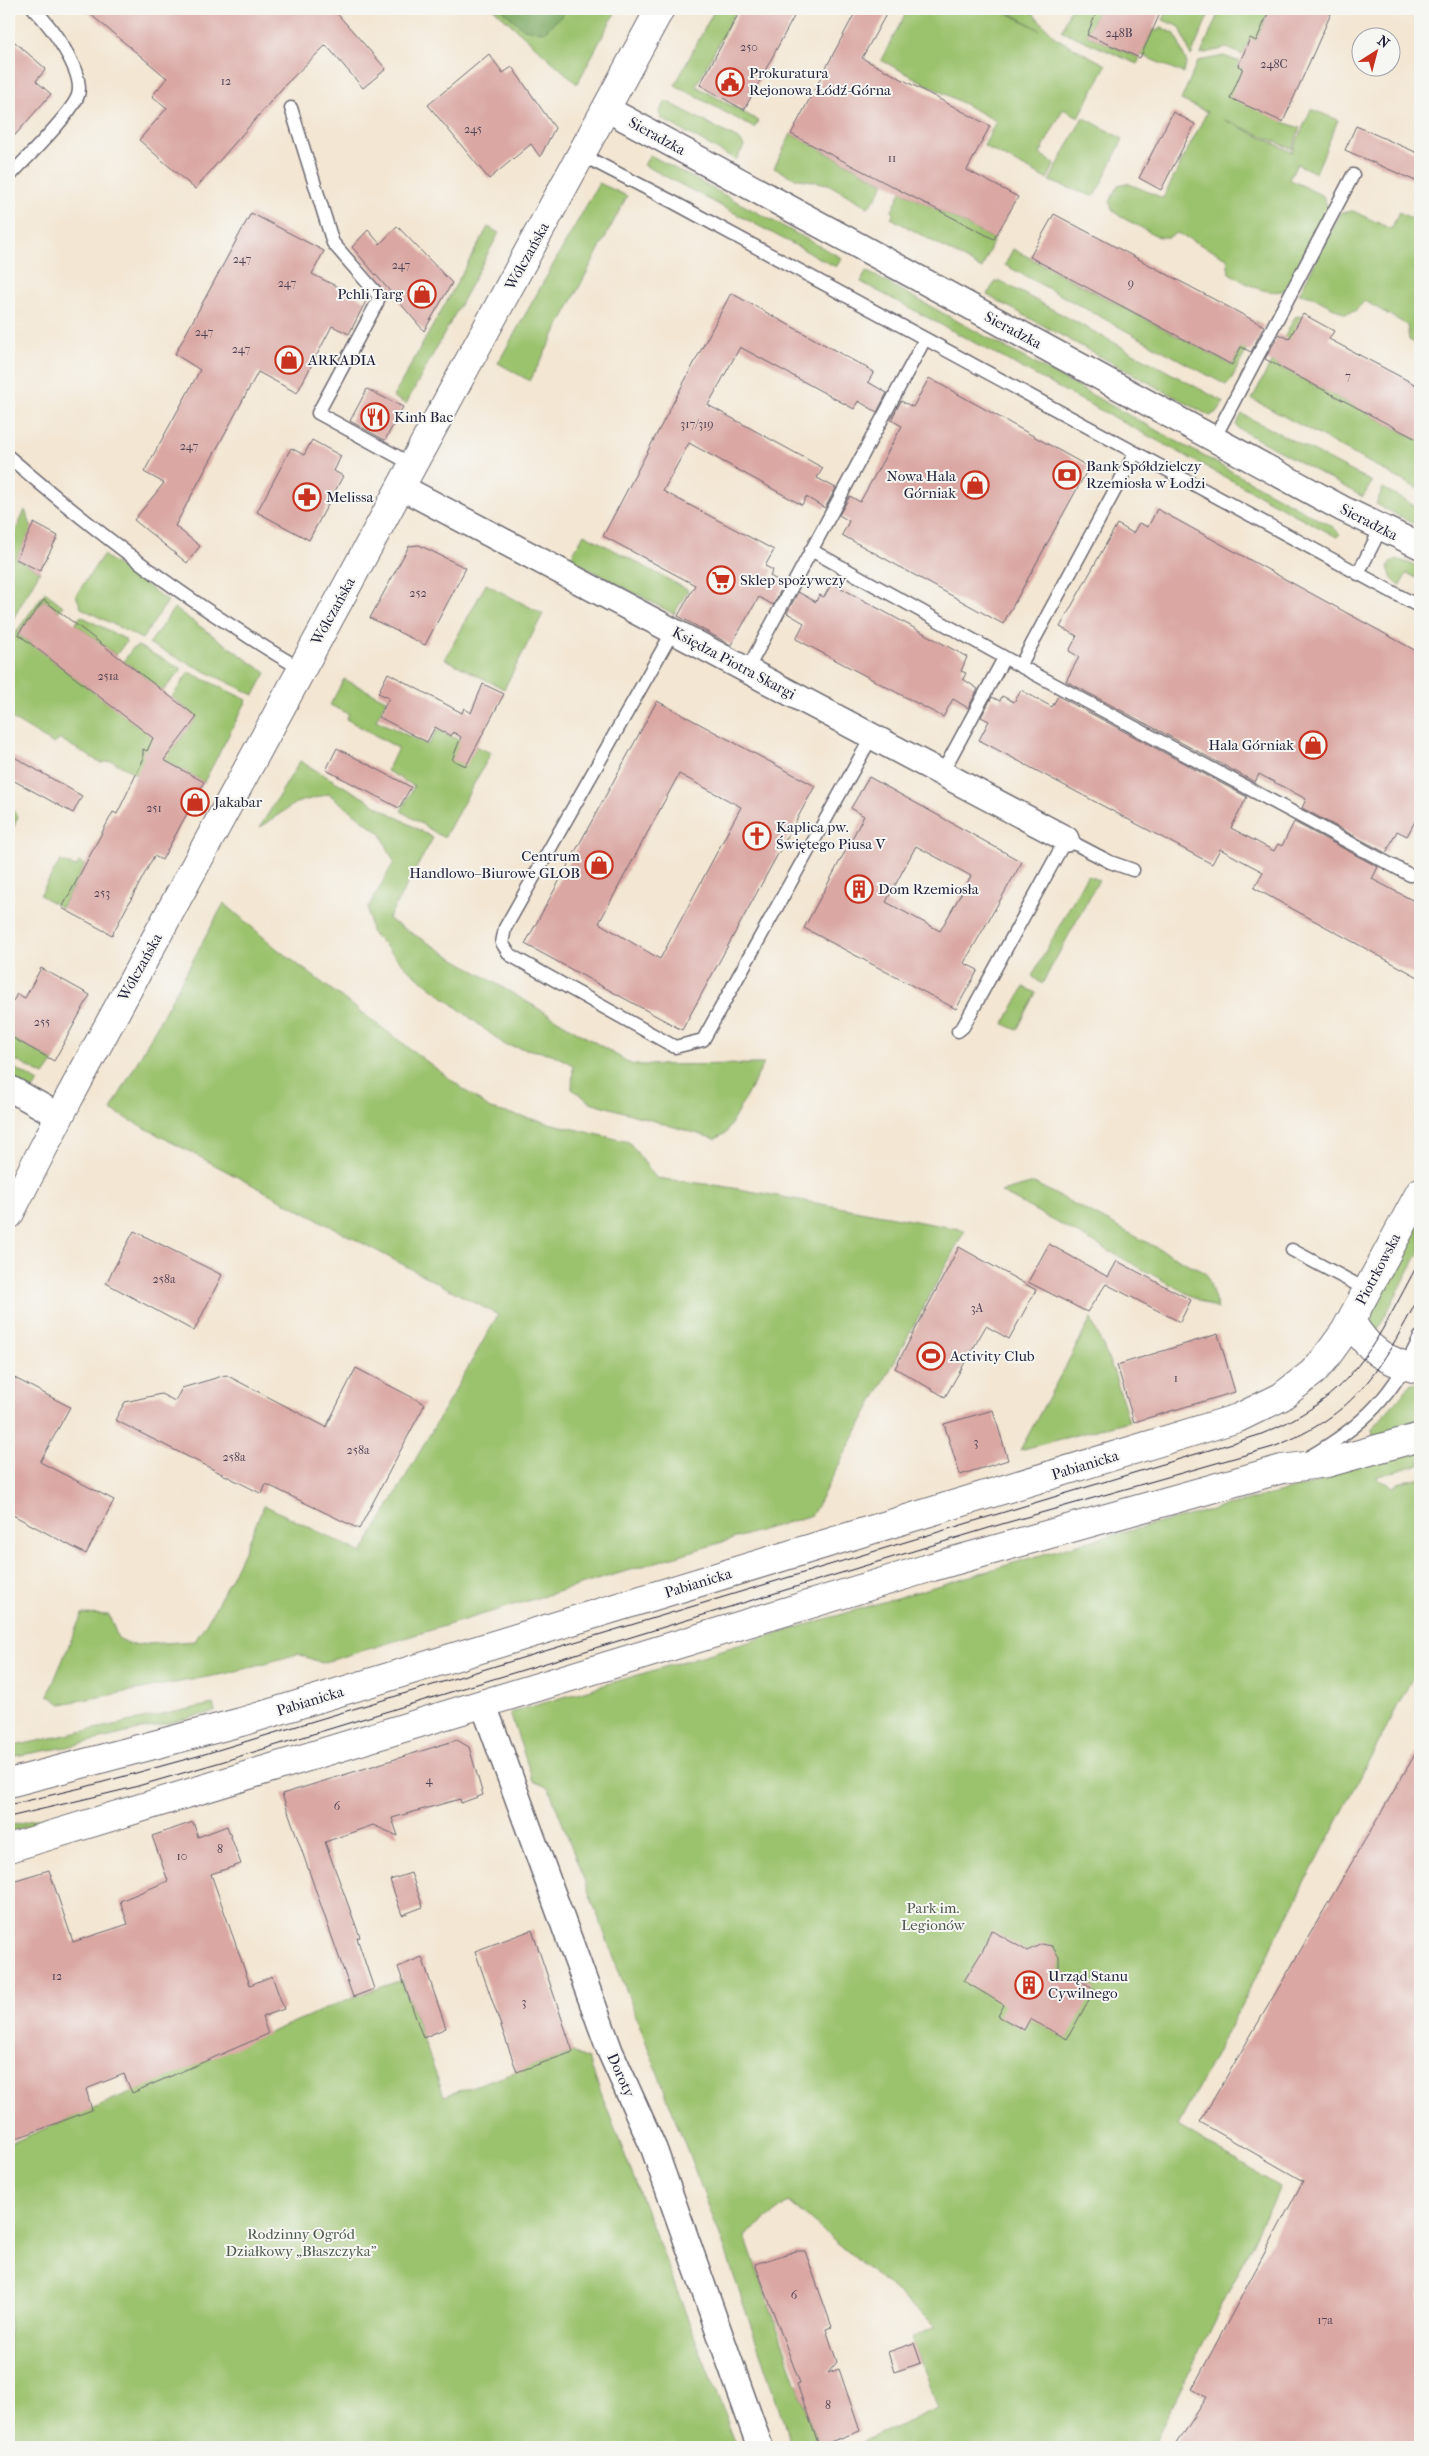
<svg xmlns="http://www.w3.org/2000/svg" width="1429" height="2456" viewBox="0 0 1429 2456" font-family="'IM FELL French Canon',serif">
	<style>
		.green { fill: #9bc26d; stroke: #5e7254 }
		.forest { fill: #7ca860; stroke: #4f654e }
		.building { fill: #daa7a3; fill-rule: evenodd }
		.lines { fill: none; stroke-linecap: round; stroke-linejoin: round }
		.lane-casing { stroke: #6b6770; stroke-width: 15 }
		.street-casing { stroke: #6b6770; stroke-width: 28 }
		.secondary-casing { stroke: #6b6770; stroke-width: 30 }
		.lane { stroke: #fff; stroke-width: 12 }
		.street { stroke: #fff; stroke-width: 25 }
		.secondary { stroke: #fff; stroke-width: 28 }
		.tram { stroke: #22223b; stroke-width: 1 }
		.labels { text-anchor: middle; stroke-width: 4; stroke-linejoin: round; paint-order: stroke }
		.number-label { font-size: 12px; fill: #504355 }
		.poi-label { font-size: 15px; fill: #22223b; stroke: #f6f6f2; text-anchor: start }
		.street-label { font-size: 15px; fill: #22223b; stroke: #f6f6f2 }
		.park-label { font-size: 15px; fill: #4c5a4c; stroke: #f6f6f2 }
	</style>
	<rect width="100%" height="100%" fill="#f6f6f2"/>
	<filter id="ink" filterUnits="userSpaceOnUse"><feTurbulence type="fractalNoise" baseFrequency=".02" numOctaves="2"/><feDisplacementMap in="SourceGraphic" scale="10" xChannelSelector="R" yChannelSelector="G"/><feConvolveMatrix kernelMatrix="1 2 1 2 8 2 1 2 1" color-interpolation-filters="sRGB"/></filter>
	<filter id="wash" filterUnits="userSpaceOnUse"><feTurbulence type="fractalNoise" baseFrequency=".0096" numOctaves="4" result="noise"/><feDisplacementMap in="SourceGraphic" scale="20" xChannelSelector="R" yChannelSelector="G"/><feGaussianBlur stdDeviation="1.12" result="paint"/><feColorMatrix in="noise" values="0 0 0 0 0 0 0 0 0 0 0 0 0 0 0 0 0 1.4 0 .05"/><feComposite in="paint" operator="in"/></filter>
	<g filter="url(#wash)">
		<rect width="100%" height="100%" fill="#f3e6d2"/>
		<path class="green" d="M494,9H617L577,84Z
			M715,9H737L696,86L759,121L754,128L675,85Z
			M908,9H1000L1040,30L1003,9H1029L1056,38L1106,65L1079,117L1063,109L1040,154L1055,164L1047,179L984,146L996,121L881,60Z
			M1070,9H1098L1087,35L1140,58L1137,64L1062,31Z
			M1168,9H1211L1191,56L1180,27L1163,20Z
			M1220,9H1270L1256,41L1250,39L1243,55L1227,48L1201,54Z
			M1160,27L1175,34L1187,63L1183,73L1141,55L1153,29L1158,31Z
			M1224,56L1240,62L1238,66L1243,68L1283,122L1300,128L1292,149L1225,120L1292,152L1311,109L1338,120L1316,173L1297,164L1289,179L1323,196L1328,207L1286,290C1265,296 1247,284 1229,273L1227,258L1177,233L1169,237H1159L1121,217L1112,210L1110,202L1118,185L1127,183L1163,198L1207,112L1181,100L1198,61Z
			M666,101L740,140L744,146L736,160L662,119L659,113Z
			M1083,117L1123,139L1096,194L1092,196L1049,181Z
			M791,134L884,183L875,200L868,207L828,184L794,178L774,168Z
			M650,155L842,258L836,267L644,165Z
			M599,183L627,196L530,381L498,363Z
			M901,191L994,239L982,269L891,218L894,214L892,211Z
			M1353,211L1391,229L1399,212L1420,223V346L1409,340L1407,325L1365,301L1355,311L1345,314L1313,297L1299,294L1341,213Z
			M488,227L499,233L406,404L393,397Z
			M1013,249L1232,365L1255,321L1260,324L1230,382L1226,385L1005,265Z
			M866,271L1333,527L1340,534L1337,537L861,282Z
			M1000,281L1224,402L1218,411L1210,416L987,295L995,282Z
			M1298,316L1302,317L1276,365L1420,441V490L1252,399L1295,317Z
			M1242,414L1372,482L1363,497L1239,429L1236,425Z
			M1383,488L1420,509V527L1376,504Z
			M25,510L32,528L16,559L40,571L9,626V546Z
			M584,534L688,590L674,614L570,559Z
			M103,555L168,601L142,639L81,608L76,595Z
			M1397,559L1420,567V580L1407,573L1400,586L1392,579L1388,567L1390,563Z
			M486,584L543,614L504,689L445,659Z
			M45,592L63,606L59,611L44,600L18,634L155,739L143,760V767L138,775L112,761L101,763L60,739L54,744L9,717V642Z
			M174,608L266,673L254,695L149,644Z
			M81,616L125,639L126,642L116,655L75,624Z
			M138,646L182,669L163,691L124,661L132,649Z
			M189,672L247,700L204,782L156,756L171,751L197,717L172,697Z
			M344,679L386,700L376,720L428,745L437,730L491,753L444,838L401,811L414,786L387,771L398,748L346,719L349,714L330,705Z
			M300,761L433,838L388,919L633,1065L764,1064L726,1133L715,1139L590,1102L572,1089L573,1065L552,1054L505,1045L409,970L371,932L368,908L394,862L381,834L329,794L296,803L260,827Z
			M9,807L18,816L9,840Z
			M60,861L76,867L79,862L85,865L61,908L40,895Z
			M1087,875L1099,880L1042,984L1032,976Z
			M224,903L276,948L490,1109L629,1142L656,1178L722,1186L965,1230L812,1515L322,1663L298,1654L229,1673L61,1704L48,1695L82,1614L109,1615L118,1638L132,1645L195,1641C223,1598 244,1552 264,1505L362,1553L498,1315L111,1110Z
			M1024,987L1036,993L1017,1030L1004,1024Z
			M9,1036L54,1061L44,1075L9,1057Z
			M9,1065L39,1082L31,1092L9,1079Z
			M1034,1183L1207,1274L1218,1309L1208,1305L1001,1192Z
			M1420,1218V1250L1376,1333L1372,1320L1374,1307Z
			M1091,1319L1113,1370L1129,1421L1020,1450Z
			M1412,1383L1420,1384V1425L1376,1437L1373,1435L1372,1429Z
			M1420,1446V1464L1375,1477L1394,1487L1397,1483L1420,1477V1674L1415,1673L1178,2126L1280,2187L1152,2447H850L938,2409L912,2338L936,2326L789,2202L745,2236L819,2447H792L723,2244L549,1788L533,1781L510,1713L1081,1543L1321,1482L1313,1476Z
			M213,1704L215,1712L67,1747L9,1757V1747Z
			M131,1795L9,1832V1826Z
			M402,1980L444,2096L573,2052L588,2059L737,2447H9V2144L353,1997Z"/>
		<path class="forest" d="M501,9H569L544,32L524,29Z"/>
		<g id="blocks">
			<path class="building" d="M84,9H333L386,69L363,88L326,45L285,85L195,189L139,140L167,108L152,96L167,78Z
				M741,9H798L744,110L700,85Z
				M857,9H889L862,58L990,126L967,170L1018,197L994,239L791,134Z
				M1098,9H1162L1140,58L1087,35Z
				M1270,9H1333L1283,122L1230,98L1243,68L1238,66L1243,55L1250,38L1256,41Z
				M9,37L46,69L36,81L51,94L9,142Z
				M489,54L503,73L512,67L555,128L540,157L531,144L489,179L428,105Z
				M1173,112L1195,124L1161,190L1139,178Z
				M1356,126L1420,154V183L1345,150Z
				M251,213L324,251L312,274L366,301L349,334L332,326L297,393L258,372L175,526L200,546L187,563L134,520L164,483L144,472L200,370L175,354Z
				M1054,214L1264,326L1251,352L1241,347L1232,365L1030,257Z
				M397,226L452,283L424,331L352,247L368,230L380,244Z
				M731,293L874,372L868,382L887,393L877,412L858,401L854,409L740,347L708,405L823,468L817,478L836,488L825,508L806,497L802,505L689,443L663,491L774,550L765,566L773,570L770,576L784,584L773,605L759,597L731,645L678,616L695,585L603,536Z
				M1303,314L1334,331L1329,339L1420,387V441L1265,359L1279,334L1289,339Z
				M929,378L1089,467L1003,624L842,535L849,521L839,515L850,496L860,502L902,426L891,420L901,401L913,407Z
				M367,389L403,407L385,440L350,421Z
				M312,440L341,456L334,471L343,476L309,540L257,512L291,448L304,455Z
				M1157,509L1420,653V812L1407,836L1397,831L1386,853L1302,808L1306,799L1259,774L1255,782L1066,681L1079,657L1069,651L1077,636L1060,627L1117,524L1133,533L1139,523L1148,527Z
				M34,523L58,536L40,571L16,559Z
				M419,545L466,568L425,645L370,618L409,546Z
				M832,583L967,657L961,671L966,673L963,679L978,689L968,708L953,699L943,717L796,639L804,623L787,613L798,592L816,602L819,595L824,597Z
				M44,600L197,717L164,760L204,782L162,860L154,856L112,935L62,908L113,812L117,814L143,760V749L147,751L153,738L18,634Z
				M388,673L462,713L464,708L471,713L483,684L504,694L466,766L452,760L461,737L453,732L451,736L435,727L427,742L379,717L389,698L378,693Z
				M1021,690L1052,707L1058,696L1247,797L1231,828L1274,851L1278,844L1282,846L1294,822L1378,867L1372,879L1420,904V978L1254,888L1263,872L1220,849L1212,864L979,740L989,721L981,717L992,697L1000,701L1002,696L1014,702Z
				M657,701L815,786L682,1030L525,944ZM679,774L741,807L660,959L599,923Z
				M337,748L411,787L399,808L326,770Z
				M9,754L82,796L73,813L9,778Z
				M869,777L1022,862L964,963L978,970L956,1009L804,928L864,816L851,808ZM916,846L971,876L940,931L886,902Z
				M41,968L90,995L54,1061L9,1036V1008L17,994L25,998Z
				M134,1231L222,1275L194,1331L106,1283Z
				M1049,1244L1108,1277L1117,1261L1191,1300L1180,1322L1106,1284L1087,1312L1028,1282Z
				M959,1247L1036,1290L1009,1339L986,1326L945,1397L895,1368Z
				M1218,1334L1235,1392L1134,1422L1117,1365Z
				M356,1368L425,1404L359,1529L266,1484L262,1494L115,1420L125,1402L161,1394L175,1401L182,1388L226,1375L326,1427Z
				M9,1375L70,1407L40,1462L114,1500L86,1554L9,1513Z
				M993,1410L1008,1460L960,1475L944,1424Z
				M457,1740L469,1747L483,1795L461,1803L460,1799L392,1818L398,1836L373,1825L325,1842L360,1937L357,1938L374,1989L353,1997L282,1794Z
				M1420,1746V2447H1174L1206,2397L1192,2389L1303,2181L1200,2122Z
				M193,1822L198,1837L227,1826L241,1864L211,1874L250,1985L272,1976L284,2009L262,2017L268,2034L132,2093L124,2074L86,2089L92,2110L9,2141V1882L49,1870L73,1942L128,1924L120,1901L168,1881L152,1836Z
				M411,1873L423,1907L402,1915L390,1880Z
				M532,1930L573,2052L517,2072L475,1951Z
				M991,1930L1027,1951L1042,1944L1052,1946L1059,1957V1969L1095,1989L1067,2039L1030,2019L1024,2030L998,2016L1004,2005L964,1981L983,1950Z
				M422,1957L446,2028L423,2038L398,1967Z
				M796,2251H805L832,2327L826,2329L837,2362L828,2373L839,2369L860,2431L819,2446L797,2384L800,2383L755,2264Z
				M914,2343L921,2363L894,2372L888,2352Z"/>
		</g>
	</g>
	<g filter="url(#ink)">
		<use href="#blocks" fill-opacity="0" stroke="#6b6770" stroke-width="1"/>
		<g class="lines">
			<g class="lane-casing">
				<path id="lane" d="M291,108L333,243L379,296L377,303L318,413L413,465
					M582,155L673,202L1420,607
					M9,177C23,161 73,113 78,95C85,72 50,25 34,9
					M1214,439L1353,175
					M1135,453L1020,666L1410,875L1420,874
					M9,457C77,516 148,572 224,621C250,637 275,655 302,669
					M811,550L1020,666
					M1358,574L1381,528
					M673,631L505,928L502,943L510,955L675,1047L703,1040L872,736
					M747,670L925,339
					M942,773L1004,658
					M958,1031L963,1027L1066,839L1110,862L1133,870
					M1292,1250L1367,1290
					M1309,1457C1363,1426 1394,1395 1420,1337"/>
			</g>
			<g class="street-casing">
				<path id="street" d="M607,109L1343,509L1420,546
					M401,487L1066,839
					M9,1088L59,1116
					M483,1703L610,2051L654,2149L760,2447"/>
			</g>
			<g class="secondary-casing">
				<path id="secondary" d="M9,1215L69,1098L660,9
					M1351,1321C1369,1352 1386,1361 1420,1370
					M9,1783L241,1722L1238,1418L1281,1397L1312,1373L1324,1360L1345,1331L1420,1192
					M9,1848L932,1567L1282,1469L1327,1463L1420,1437"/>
			</g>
			<use href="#lane" class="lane"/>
			<use href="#street" class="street"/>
			<use href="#secondary" class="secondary"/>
			<path class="tram" d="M9,1805L85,1787L198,1756L1259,1435C1355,1397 1374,1345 1420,1260
				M9,1817L131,1788L221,1762L1002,1524L1273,1447C1358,1414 1380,1370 1420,1295"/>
		</g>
	</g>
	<defs>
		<g id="civic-ring" transform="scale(1.4375)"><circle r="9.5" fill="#f6f6f2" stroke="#c8321e" stroke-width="1.5"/><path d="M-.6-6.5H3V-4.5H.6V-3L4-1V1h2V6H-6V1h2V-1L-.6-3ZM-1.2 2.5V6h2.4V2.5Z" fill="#c8321e"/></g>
		<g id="shop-ring" transform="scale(1.4375)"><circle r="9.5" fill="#f6f6f2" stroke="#c8321e" stroke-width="1.5"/><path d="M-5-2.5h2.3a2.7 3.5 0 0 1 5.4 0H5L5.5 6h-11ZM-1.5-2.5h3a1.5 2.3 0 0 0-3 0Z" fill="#c8321e"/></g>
		<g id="restaurant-ring" transform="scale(1.4375)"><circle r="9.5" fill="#f6f6f2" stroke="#c8321e" stroke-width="1.5"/><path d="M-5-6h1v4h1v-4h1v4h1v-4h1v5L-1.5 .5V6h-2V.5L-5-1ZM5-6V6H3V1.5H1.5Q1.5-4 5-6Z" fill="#c8321e"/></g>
		<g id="bank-ring" transform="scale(1.4375)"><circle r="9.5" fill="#f6f6f2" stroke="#c8321e" stroke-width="1.5"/><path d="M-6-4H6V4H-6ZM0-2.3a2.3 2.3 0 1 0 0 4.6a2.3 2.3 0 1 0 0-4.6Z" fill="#c8321e"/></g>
		<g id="pharmacy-ring" transform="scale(1.4375)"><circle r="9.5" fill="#f6f6f2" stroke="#c8321e" stroke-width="1.5"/><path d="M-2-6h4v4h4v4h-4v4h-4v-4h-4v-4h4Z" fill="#c8321e"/></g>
		<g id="supermarket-ring" transform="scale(1.4375)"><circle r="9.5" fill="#f6f6f2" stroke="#c8321e" stroke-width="1.5"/><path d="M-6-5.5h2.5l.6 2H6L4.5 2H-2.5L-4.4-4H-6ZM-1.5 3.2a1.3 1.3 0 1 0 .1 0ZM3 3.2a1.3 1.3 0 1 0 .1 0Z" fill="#c8321e"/></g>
		<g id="church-ring" transform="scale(1.4375)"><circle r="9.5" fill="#f6f6f2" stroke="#c8321e" stroke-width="1.5"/><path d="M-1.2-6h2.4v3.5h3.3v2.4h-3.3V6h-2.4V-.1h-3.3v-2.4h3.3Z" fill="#c8321e"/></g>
		<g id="building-ring" transform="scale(1.4375)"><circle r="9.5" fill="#f6f6f2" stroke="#c8321e" stroke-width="1.5"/><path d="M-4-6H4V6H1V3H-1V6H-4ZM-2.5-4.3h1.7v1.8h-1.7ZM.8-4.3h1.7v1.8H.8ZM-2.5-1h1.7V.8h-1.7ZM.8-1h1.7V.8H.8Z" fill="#c8321e"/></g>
		<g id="stadium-ring" transform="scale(1.4375)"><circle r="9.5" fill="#f6f6f2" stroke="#c8321e" stroke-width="1.5"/><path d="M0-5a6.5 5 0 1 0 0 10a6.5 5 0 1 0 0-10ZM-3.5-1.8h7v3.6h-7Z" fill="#c8321e"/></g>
	</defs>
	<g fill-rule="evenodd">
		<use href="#civic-ring" x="730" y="82"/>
		<use href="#shop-ring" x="422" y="294"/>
		<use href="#shop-ring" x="289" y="360"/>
		<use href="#restaurant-ring" x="375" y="417"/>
		<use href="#bank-ring" x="1067" y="475"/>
		<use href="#shop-ring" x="975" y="485"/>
		<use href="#pharmacy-ring" x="307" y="497"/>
		<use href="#supermarket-ring" x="721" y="580"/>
		<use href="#shop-ring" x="1313" y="745"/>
		<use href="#shop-ring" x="195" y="802"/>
		<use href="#church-ring" x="757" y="836"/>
		<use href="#shop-ring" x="599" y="865"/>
		<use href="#building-ring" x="859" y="889"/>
		<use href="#stadium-ring" x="931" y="1356"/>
		<use href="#building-ring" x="1029" y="1985"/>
	</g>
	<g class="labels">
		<g class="number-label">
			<text x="1119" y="37">248B</text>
			<text x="749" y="51">250</text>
			<text x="1274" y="68">248C</text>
			<text x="226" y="85">12</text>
			<text x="473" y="133">245</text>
			<text x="892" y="162">11</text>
			<text x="242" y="263">247</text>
			<text x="401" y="269">247</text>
			<text x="287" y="287">247</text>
			<text x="1131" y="287">9</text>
			<text x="204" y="336">247</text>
			<text x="241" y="353">247</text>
			<text x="1348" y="380">7</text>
			<text x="697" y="428">317/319</text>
			<text x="189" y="450">247</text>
			<text x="418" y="597">252</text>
			<text x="108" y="680">251a</text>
			<text x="154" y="812">251</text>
			<text x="102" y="897">253</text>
			<text x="42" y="1026">255</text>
			<text x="164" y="1283">258a</text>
			<text x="977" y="1312">3A</text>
			<text x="1176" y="1382">1</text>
			<text x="976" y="1446">3</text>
			<text x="358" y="1454">258a</text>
			<text x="234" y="1461">258a</text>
			<text x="429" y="1784">4</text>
			<text x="337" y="1810">6</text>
			<text x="220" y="1853">8</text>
			<text x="182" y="1860">10</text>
			<text x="57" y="1980">12</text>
			<text x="524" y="2006">3</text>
			<text x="794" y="2299">6</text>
			<text x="1325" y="2324">17a</text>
			<text x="828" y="2409">8</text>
		</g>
		<g class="poi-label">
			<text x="749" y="78">Prokuratura<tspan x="749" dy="17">Rejonowa Łódź-Górna</tspan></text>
			<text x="403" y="299" text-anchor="end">Pchli Targ</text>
			<text x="308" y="365">ARKADIA</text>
			<text x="394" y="422">Kinh Bac</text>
			<text x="1086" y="471">Bank Spółdzielczy<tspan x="1086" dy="17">Rzemiosła w Łodzi</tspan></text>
			<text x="956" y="481" text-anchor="end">Nowa Hala<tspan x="956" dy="17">Górniak</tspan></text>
			<text x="326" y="502">Melissa</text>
			<text x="740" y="585">Sklep spożywczy</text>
			<text x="1294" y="750" text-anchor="end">Hala Górniak</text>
			<text x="214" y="807">Jakabar</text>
			<text x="776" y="832">Kaplica pw.<tspan x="776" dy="17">Świętego Piusa V</tspan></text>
			<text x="580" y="861" text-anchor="end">Centrum<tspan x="580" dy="17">Handlowo–Biurowe GLOB</tspan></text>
			<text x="878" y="894">Dom Rzemiosła</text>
			<text x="950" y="1361">Activity Club</text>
			<text x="1048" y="1981">Urząd Stanu<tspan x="1048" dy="17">Cywilnego</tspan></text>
		</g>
		<g class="street-label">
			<text transform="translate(657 136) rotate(29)" y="5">Sieradzka</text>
			<text transform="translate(527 256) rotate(-61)" y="5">Wólczańska</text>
			<text transform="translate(1013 330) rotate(28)" y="5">Sieradzka</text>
			<text transform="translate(1369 522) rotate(27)" y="5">Sieradzka</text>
			<text transform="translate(333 611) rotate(-61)" y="5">Wólczańska</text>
			<text transform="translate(734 663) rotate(28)" y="5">Księdza Piotra Skargi</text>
			<text transform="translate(140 967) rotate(-61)" y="5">Wólczańska</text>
			<text transform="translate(1378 1269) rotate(-62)" y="5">Piotrkowska</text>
			<text transform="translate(1085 1465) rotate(-17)" y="5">Pabianicka</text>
			<text transform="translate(698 1583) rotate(-17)" y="5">Pabianicka</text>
			<text transform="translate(310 1701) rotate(-17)" y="5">Pabianicka</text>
			<text transform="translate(621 2075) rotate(66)" y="5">Doroty</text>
		</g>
		<g class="park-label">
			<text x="933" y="1913">Park im.<tspan x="933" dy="17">Legionów</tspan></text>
			<text x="301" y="2239">Rodzinny Ogród<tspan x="301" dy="17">Działkowy „Błaszczyka”</tspan></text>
		</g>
	</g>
	<rect width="1429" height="2456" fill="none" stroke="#f6f6f2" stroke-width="30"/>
	<g transform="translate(1376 52) rotate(36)"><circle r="24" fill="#f6f6f2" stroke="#a1a1a9"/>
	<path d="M0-4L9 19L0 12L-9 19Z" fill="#c8321e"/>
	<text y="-8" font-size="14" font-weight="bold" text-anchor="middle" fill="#22223b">N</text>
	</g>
</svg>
